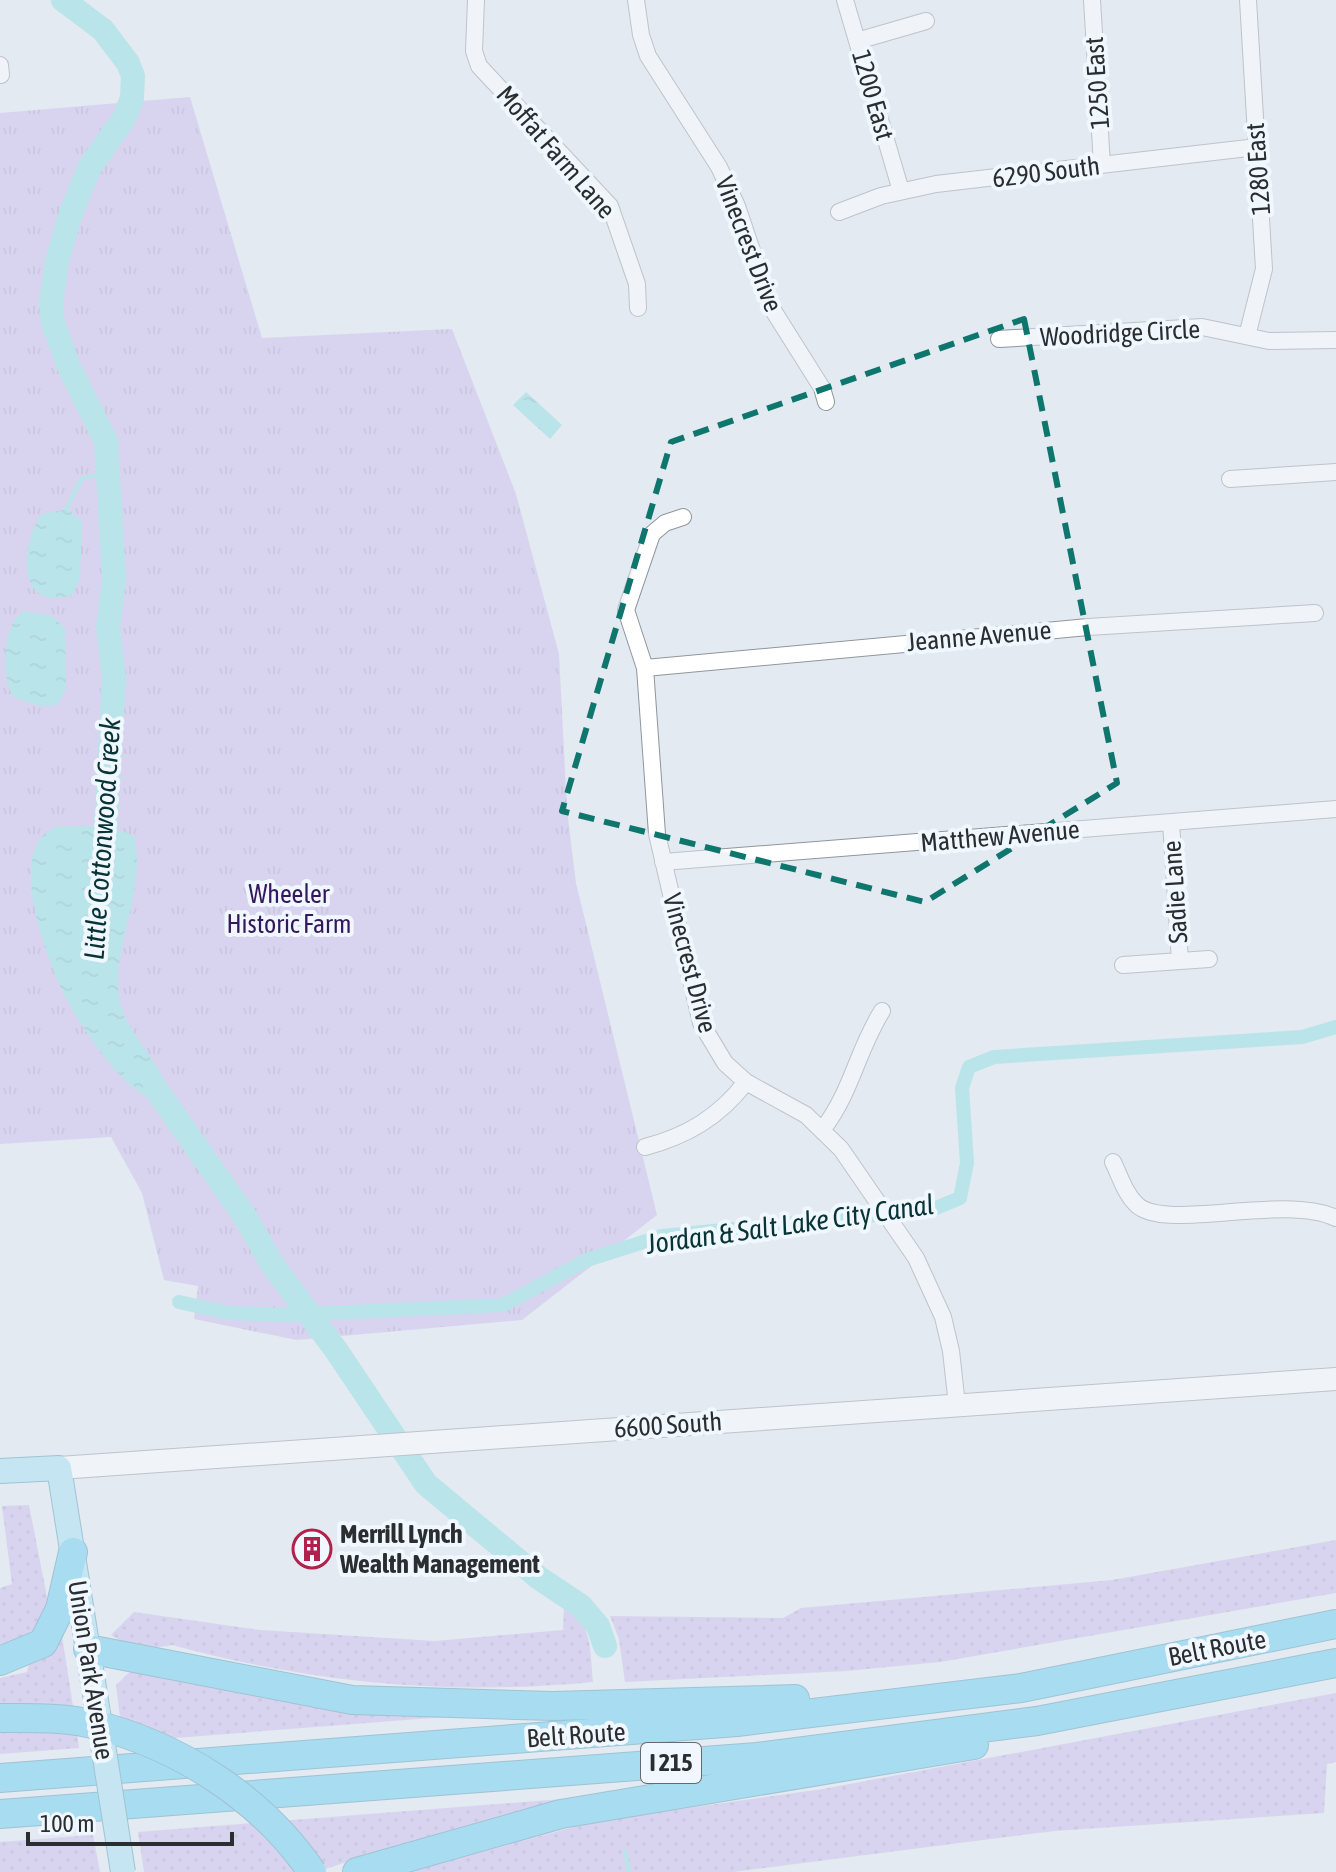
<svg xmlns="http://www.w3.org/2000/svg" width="1336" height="1872" viewBox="0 0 1336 1872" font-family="'Asap Condensed',sans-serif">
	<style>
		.grass { fill: url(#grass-dots) }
		.park { fill: url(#park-tufts) }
		.water { fill: url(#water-ripples) }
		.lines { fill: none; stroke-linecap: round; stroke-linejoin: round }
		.stream { stroke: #86dde1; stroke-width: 4 }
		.canal { stroke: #86dde1; stroke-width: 14 }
		.river { stroke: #86dde1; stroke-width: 24 }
		.minor-casing { stroke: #90969d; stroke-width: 18 }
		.secondary-casing { stroke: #90969d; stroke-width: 24 }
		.primary-casing { stroke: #4d95ae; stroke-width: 26 }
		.motorway-casing { stroke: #4d95ae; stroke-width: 30 }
		.minor { stroke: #fff; stroke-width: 16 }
		.secondary { stroke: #fff; stroke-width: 22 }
		.primary { stroke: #a0e0f7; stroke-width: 24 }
		.motorway { stroke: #60ccf2; stroke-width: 28 }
		.primary-bridge-casing { stroke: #4d95ae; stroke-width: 26; stroke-linecap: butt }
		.motorway-bridge-casing { stroke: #4d95ae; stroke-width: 30; stroke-linecap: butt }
		.primary-bridge { stroke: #a0e0f7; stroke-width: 24 }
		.motorway-bridge { stroke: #60ccf2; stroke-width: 28 }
		.marked { fill: none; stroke: #0f766e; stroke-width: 6; stroke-dasharray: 16 10; stroke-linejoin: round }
		.labels { text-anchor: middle; stroke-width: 8; stroke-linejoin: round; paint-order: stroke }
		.shield { fill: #f0f7fe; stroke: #666a6e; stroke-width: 2 }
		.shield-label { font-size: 24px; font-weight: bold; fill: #2b2e30 }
		.street-label { font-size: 26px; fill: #2b2e30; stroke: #f0f7fe }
		.park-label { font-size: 26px; fill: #34185c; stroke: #f0f7fe }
		.poi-label { font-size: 26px; font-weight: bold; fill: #2b2e30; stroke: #f0f7fe; text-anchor: start }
		.water-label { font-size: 28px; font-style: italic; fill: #083436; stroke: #f0f7fe }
	</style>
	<defs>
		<pattern id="grass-dots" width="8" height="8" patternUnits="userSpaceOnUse" patternTransform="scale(2)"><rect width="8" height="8" fill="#c9bbef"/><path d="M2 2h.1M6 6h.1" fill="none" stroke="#ada1cd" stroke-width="1.8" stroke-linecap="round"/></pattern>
		<pattern id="park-tufts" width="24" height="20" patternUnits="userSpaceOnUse" patternTransform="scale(2)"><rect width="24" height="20" fill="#c9bbef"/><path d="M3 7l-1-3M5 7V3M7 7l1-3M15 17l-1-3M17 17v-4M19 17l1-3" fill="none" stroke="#ada1cd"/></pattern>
		<pattern id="water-ripples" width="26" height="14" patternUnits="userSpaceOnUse" patternTransform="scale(2)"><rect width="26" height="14" fill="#86dde1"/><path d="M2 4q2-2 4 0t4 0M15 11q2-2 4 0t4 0" fill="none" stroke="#74bec1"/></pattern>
	</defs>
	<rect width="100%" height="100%" fill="#e3eaf1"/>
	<path class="grass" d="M29,1505L48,1602L46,1621L23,1643L0,1644V1588L12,1584L2,1506Z
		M1336,1540V1593L940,1662L846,1671L625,1682L619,1639L610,1616L783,1618L801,1608L1112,1580Z
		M564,1605C593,1622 590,1652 593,1682C448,1696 312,1683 172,1645C153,1650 128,1646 111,1635L134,1612L260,1630L435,1641L563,1630Z
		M62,1636L73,1706L0,1703V1678L27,1672L30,1660Z
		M134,1668L483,1714L175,1738L120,1717L116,1685Z
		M1336,1693V1762L1327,1764L1324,1813L1054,1831L733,1872H408L596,1821L823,1789Z
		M0,1729L77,1734L79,1748L0,1754Z
		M601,1796L371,1854L316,1872H144L138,1832Z
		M93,1835L100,1872H0V1842Z"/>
	<path class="park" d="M190,97L262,338L452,329L516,494L559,654L567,810L576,883L657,1215L522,1320L297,1340L194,1319L198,1286L164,1280L142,1193L111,1137L0,1144V113Z"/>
	<path class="water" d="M526,392L562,425L550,439L513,405Z
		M68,509L82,522L80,578L72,596C63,597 49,600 41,595C17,580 28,531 42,514Z
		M23,611L52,616L65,628L66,689L57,705L39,706L13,697C1,676 2,626 23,611Z
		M60,826L112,827L134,836C146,883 119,934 118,981C116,1020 144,1043 161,1074C168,1086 171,1101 175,1114C161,1105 142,1096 129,1084C106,1063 82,1027 67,1000C48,964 0,841 60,826Z"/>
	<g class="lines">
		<path class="stream" d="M66,509L82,478L109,473
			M625,1851L629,1872"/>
		<path class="canal" d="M179,1302L228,1313L288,1315L503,1305L587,1260L662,1236L931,1210L960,1198L967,1163L962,1088L969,1067L994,1057L1302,1037L1336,1027"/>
		<path class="river" d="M63,0L103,30L128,63L133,76L132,98L125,117L89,168L71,213L57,261L51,304L53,323L69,367L106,441L114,579L108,627L114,677L104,859
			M155,1088L244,1215L272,1264L336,1350L426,1484L539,1578L581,1606L598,1626L605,1646"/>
		<g class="minor-casing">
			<path id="minor" d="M476,0L474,51L479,66L610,206L637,284L638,308
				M636,0L641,35L648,56L719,167L737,206L771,307L822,388L826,402
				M845,0L901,191
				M1092,0L1102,165
				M857,41L926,21
				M0,65L1,75
				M839,212L881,196L936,184L1257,147
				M1247,336L1264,269L1248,0
				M999,339L1202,327L1269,341L1336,340
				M1230,479L1336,472
				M683,517L665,523L652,534L626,610L645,668L657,834L701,1023L725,1063L746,1082L806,1115L841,1149L916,1258L943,1317L951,1351L957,1405
				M645,668L1088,627L1315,613
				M1171,822L1180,961
				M663,862L1336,809
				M1123,965L1209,959
				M823,1129C852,1091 857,1051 882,1011
				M645,1147C687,1136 719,1117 746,1082
				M1113,1162C1120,1176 1125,1194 1137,1205C1167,1232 1283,1193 1336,1218"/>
		</g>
		<g class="secondary-casing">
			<path id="secondary" d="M59,1468L1336,1379"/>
		</g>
		<g class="primary-casing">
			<path id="primary" d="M0,1471L59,1468L98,1713"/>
		</g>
		<g class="motorway-casing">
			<path id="motorway" d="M88,1649L352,1700L553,1706L795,1699
				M0,1661L43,1643L60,1609L73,1552
				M0,1778L737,1722L1021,1688L1336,1624
				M0,1814L757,1757L1037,1721L1336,1663
				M357,1872L561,1814L974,1745"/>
		</g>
		<use href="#minor" class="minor"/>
		<use href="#secondary" class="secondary"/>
		<use href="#primary" class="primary"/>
		<use href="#motorway" class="motorway"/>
		<g class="primary-bridge-casing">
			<path id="primary-bridge" d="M98,1713L123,1872"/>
		</g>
		<g class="motorway-bridge-casing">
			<path id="motorway-bridge" d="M0,1718C31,1718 62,1717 92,1724C178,1745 262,1798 312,1872"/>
		</g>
		<use href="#primary-bridge" class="primary-bridge"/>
		<use href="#motorway-bridge" class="motorway-bridge"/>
	</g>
	<path d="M0 0H1336V1872H0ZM1024,319L1117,783L925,902L562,811L671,442Z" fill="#e3eaf1" fill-opacity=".55" fill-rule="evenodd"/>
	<path class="marked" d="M1024,319L1117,783L925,902L562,811L671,442Z"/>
	<defs>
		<g id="building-ring" transform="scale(2)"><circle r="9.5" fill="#f0f7fe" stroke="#b2214b" stroke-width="1.5"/><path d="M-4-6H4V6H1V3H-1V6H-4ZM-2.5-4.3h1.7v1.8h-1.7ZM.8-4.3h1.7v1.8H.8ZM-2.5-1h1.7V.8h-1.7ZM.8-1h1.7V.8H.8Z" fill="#b2214b"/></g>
	</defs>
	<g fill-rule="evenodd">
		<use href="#building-ring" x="312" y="1549"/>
	</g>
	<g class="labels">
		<rect class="shield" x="641" y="1743" width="60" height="40" rx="6"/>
		<g class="shield-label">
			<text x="671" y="1771">I 215</text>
		</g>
		<g class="street-label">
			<text transform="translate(1097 83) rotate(-94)" y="9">1250 East</text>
			<text transform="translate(873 95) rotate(74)" y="9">1200 East</text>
			<text transform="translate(556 152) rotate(49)" y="9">Moffat Farm Lane</text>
			<text transform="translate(1258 169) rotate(-94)" y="9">1280 East</text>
			<text transform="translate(1046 172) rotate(-7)" y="9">6290 South</text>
			<text transform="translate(749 244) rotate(69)" y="9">Vinecrest Drive</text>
			<text transform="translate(1120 333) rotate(-3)" y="9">Woodridge Circle</text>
			<text transform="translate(979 636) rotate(-5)" y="9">Jeanne Avenue</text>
			<text transform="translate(1000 836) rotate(-5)" y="9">Matthew Avenue</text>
			<text transform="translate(1175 892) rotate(-94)" y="9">Sadie Lane</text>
			<text transform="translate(690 963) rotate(75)" y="9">Vinecrest Drive</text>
			<text transform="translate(668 1425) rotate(-4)" y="9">6600 South</text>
			<text transform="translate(1217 1648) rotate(-11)" y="9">Belt Route</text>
			<text transform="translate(91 1670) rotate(81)" y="9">Union Park Avenue</text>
			<text transform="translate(576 1735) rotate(-4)" y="9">Belt Route</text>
		</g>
		<g class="park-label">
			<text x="289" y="903">Wheeler<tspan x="289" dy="30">Historic Farm</tspan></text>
		</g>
		<g class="poi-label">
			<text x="340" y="1543">Merrill Lynch<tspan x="340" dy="30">Wealth Management</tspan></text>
		</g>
		<g class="water-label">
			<text transform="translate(102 839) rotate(-86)" y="10">Little Cottonwood Creek</text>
			<text transform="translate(790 1224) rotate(-8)" y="10">Jordan &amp; Salt Lake City Canal</text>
		</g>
	</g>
	<path d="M28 1832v12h204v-12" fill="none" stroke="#2b2e30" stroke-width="4"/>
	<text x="40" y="1832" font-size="24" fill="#2b2e30" stroke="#f0f7fe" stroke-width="6" paint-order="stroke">100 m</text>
</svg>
